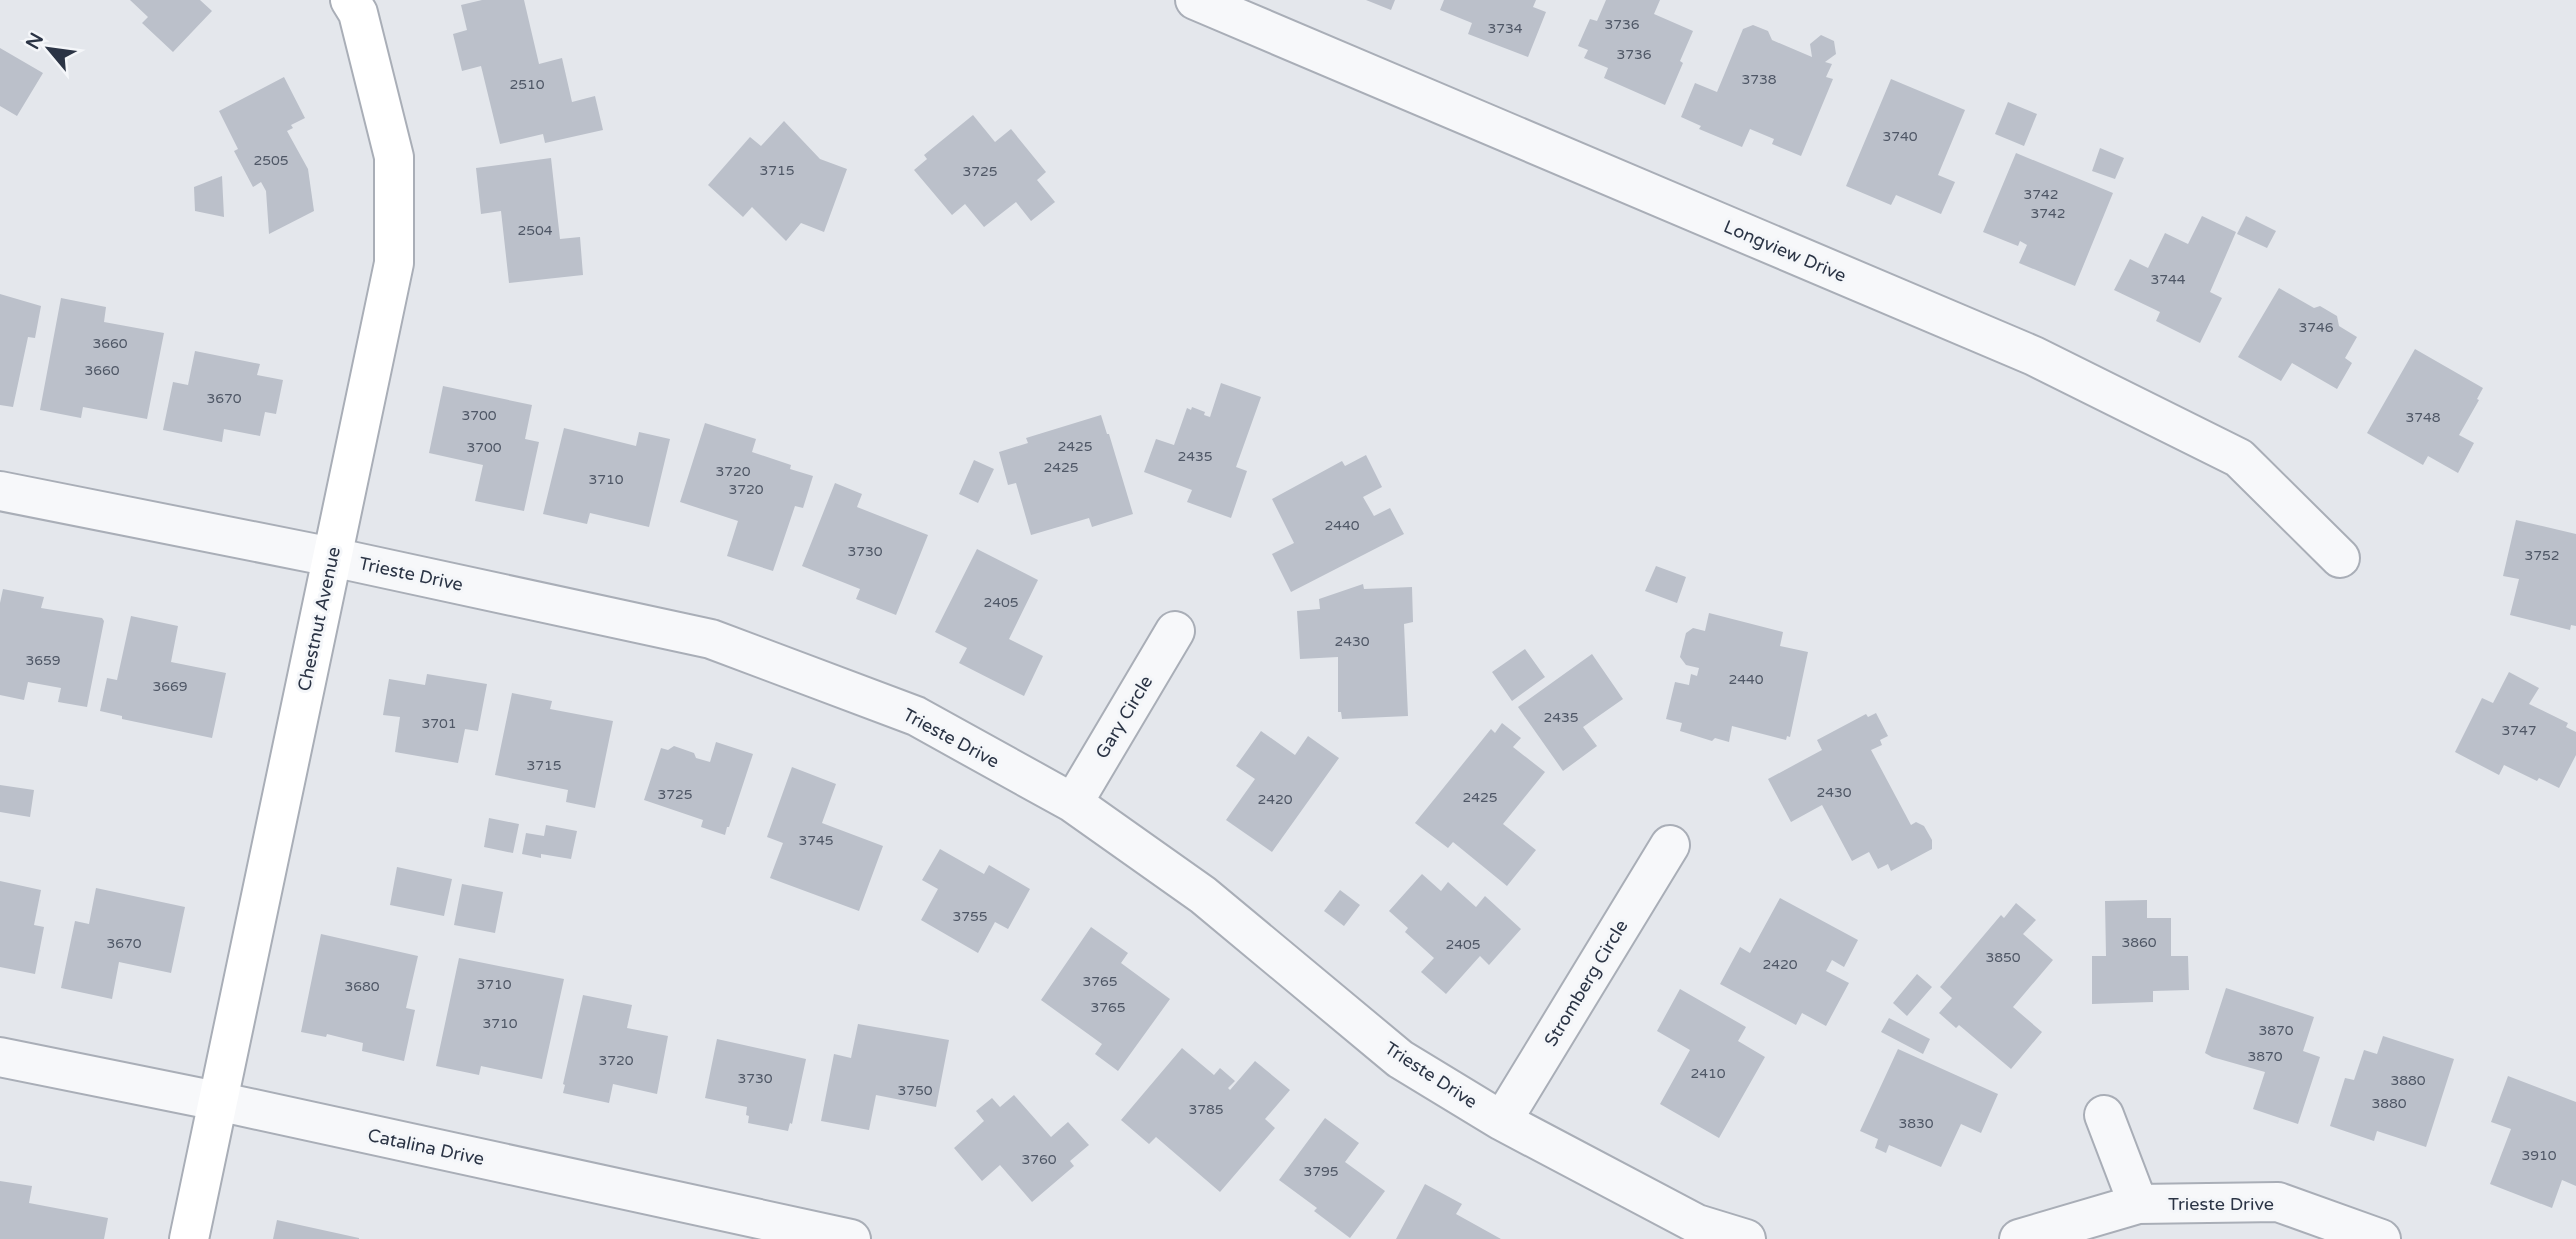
<svg xmlns="http://www.w3.org/2000/svg" width="2576" height="1239" viewBox="0 0 2576 1239" font-family="'Varela Round',sans-serif">
	<style>
		.building { fill: #bbc0ca }
		.lines { fill: none; stroke-linecap: round; stroke-linejoin: round }
		.street-casing { stroke: #a9aeb7; stroke-width: 42 }
		.secondary-casing { stroke: #a9aeb7; stroke-width: 42 }
		.street { stroke: #f7f8fa; stroke-width: 38 }
		.secondary { stroke: #fff; stroke-width: 38 }
		.labels { text-anchor: middle; stroke-width: 6; stroke-linejoin: round; paint-order: stroke }
		.number-label { font-size: 14px; fill: #4f5766 }
		.street-label { font-size: 18px; fill: #2b3445; stroke: #f4f6f9 }
	</style>
	<rect width="100%" height="100%" fill="#e4e7ec"/>
	<path class="building" d="M130,0H200L212,11L173,52L142,23L148,17Z
		M482,0H524L539,64L562,58L572,102L595,96L603,130L545,143L543,134L500,144L481,66L462,71L453,34L467,30L461,5Z
		M1366,0H1395L1391,10Z
		M1444,0H1536L1533,7L1546,12L1528,57L1468,34L1472,23L1440,10Z
		M1606,0H1660L1654,14L1693,31L1680,61L1683,63L1665,105L1604,78L1608,68L1584,58L1588,50L1578,46L1590,19L1597,21Z
		M1753,25L1768,31L1772,40L1812,57L1810,44L1821,35L1834,41L1836,54L1825,62L1832,64L1826,77L1833,79L1801,156L1772,144L1774,139L1750,129L1742,147L1699,129L1701,126L1681,117L1695,83L1717,92L1743,29Z
		M0,48L43,73L17,116L0,106Z
		M284,77L305,118L291,125L293,128L287,131L308,169L314,211L269,234L266,191L261,182L253,187L234,151L238,149L219,111Z
		M1891,79L1965,110L1938,175L1955,182L1941,214L1896,195L1891,205L1846,186Z
		M2008,102L2037,114L2024,146L1995,134Z
		M973,115L995,142L1011,129L1046,172L1037,180L1055,202L1031,221L1016,202L984,227L965,204L952,215L914,170L927,159L924,155Z
		M784,121L820,159L847,169L824,232L801,223L786,241L752,207L743,217L708,185L750,137L761,146Z
		M2100,148L2124,158L2115,179L2092,171Z
		M2016,153L2113,193L2075,286L2019,263L2027,245L2020,241L2018,246L1983,232Z
		M551,158L560,239L580,237L583,275L509,283L501,211L481,214L476,168Z
		M222,176L224,217L195,211L194,187Z
		M2202,216L2236,232L2210,292L2222,298L2200,343L2156,321L2160,312L2114,290L2130,259L2148,268L2165,233L2188,244Z
		M2246,216L2276,231L2267,248L2237,234Z
		M2279,288L2314,308L2320,306L2337,316L2339,326L2357,337L2345,358L2352,363L2337,389L2292,363L2281,381L2238,357Z
		M0,294L41,306L35,338L28,337L13,407L0,405Z
		M61,298L106,307L104,322L164,333L147,419L83,407L81,418L40,410Z
		M2415,349L2483,388L2477,399L2479,400L2459,435L2474,443L2458,473L2428,456L2423,465L2367,433Z
		M195,351L260,364L257,375L283,380L276,414L265,412L260,436L224,429L222,442L163,430L173,382L188,385Z
		M1221,383L1261,397L1236,467L1247,471L1231,518L1187,502L1192,490L1144,472L1156,439L1174,445L1187,408L1191,410L1192,407L1205,412L1204,415L1210,417Z
		M443,386L532,405L525,439L539,442L524,511L475,501L483,465L429,453Z
		M1101,415L1107,434H1109L1133,514L1092,527L1089,518L1031,535L1016,483L1008,485L999,452L1028,443L1026,438Z
		M705,423L756,439L752,452L791,465L790,469L813,476L803,508L795,506L773,571L727,556L738,521L680,502Z
		M564,428L636,446L639,432L670,439L649,527L590,513L587,524L543,514Z
		M1366,455L1382,487L1363,497L1374,516L1390,508L1404,534L1291,592L1272,554L1294,543L1272,499L1342,461L1345,466Z
		M974,460L994,469L978,503L959,494Z
		M835,483L862,494L857,507L928,535L896,615L856,599L860,589L802,566Z
		M2516,520L2576,534V626L2571,625L2570,630L2510,615L2519,579L2503,576Z
		M977,549L1038,580L1009,639L1043,656L1024,696L959,663L967,648L935,632Z
		M1656,566L1686,577L1677,603L1645,591Z
		M1363,584L1364,589L1412,587L1413,622L1404,624L1408,716L1342,719L1341,712H1338V657L1300,659L1297,611L1320,609L1319,599Z
		M3,589L44,597L41,608L102,618L104,621L87,707L58,702L61,688L28,682L24,700L0,695V603Z
		M1709,613L1783,632L1780,646L1808,652L1790,737L1787,736L1786,740L1732,726L1729,742L1715,738L1712,741L1680,731L1682,723L1666,719L1675,682L1689,685L1691,674L1697,676L1699,668L1686,665L1680,657L1686,633L1693,628L1705,631Z
		M131,616L178,626L171,662L226,673L212,738L122,719V716L100,711L107,678L117,680Z
		M1525,649L1545,677L1512,701L1492,672Z
		M1592,654L1623,699L1583,727L1597,746L1563,771L1518,707Z
		M2509,672L2539,688L2529,704L2568,723L2566,727L2576,732V755L2559,788L2539,778L2537,781L2504,765L2499,775L2455,752L2482,698L2493,703Z
		M427,674L487,684L478,731L465,729L458,763L395,752L400,717L383,715L389,679L425,685Z
		M512,693L552,701L550,709L613,721L595,808L566,802L568,790L495,775Z
		M1876,713L1888,736L1880,740L1882,745L1871,750L1911,825L1916,822L1924,826L1932,840V849L1891,871L1888,864L1878,869L1869,852L1852,861L1822,805L1791,822L1768,779L1822,750L1817,740L1866,714L1868,717Z
		M1502,723L1521,738L1513,747L1545,772L1503,824L1536,850L1507,886L1453,842L1448,848L1415,823L1491,729L1495,733Z
		M1261,731L1295,755L1308,736L1339,758L1272,852L1226,820L1255,779L1236,766Z
		M716,742L753,754L729,827H727L725,835L701,827L703,820L644,800L661,748L668,750L674,746L694,753L696,758L710,762Z
		M792,767L836,784L822,823L883,846L859,911L770,878L783,843L767,837Z
		M0,785L34,790L30,817L0,812Z
		M489,818L519,824L513,853L484,847Z
		M546,825L577,831L571,859L541,854V858L522,854L526,833L544,836Z
		M940,849L984,874L989,865L1030,889L1008,929L995,922L978,953L921,920L938,889L922,880Z
		M397,867L452,879L444,916L390,905Z
		M1422,874L1441,891L1448,882L1476,907L1485,896L1521,929L1489,965L1480,956L1446,994L1421,972L1434,958L1405,932L1408,928L1389,911Z
		M0,881L41,890L34,925L44,927L35,974L0,967Z
		M462,884L503,892L495,933L454,925Z
		M96,888L185,907L171,973L119,962L112,999L61,988L75,921L89,924Z
		M1340,890L1360,905L1344,926L1324,911Z
		M1780,898L1858,940L1844,967L1832,960L1826,971L1849,983L1826,1026L1802,1013L1796,1025L1720,984L1740,947L1750,953Z
		M2147,900V918H2171V956H2188L2189,990L2153,991V1002L2092,1004V956H2106L2105,901Z
		M2016,903L2036,920L2023,934L2053,960L2013,1007L2042,1032L2011,1069L1959,1025L1956,1028L1939,1013L1952,998L1940,987L2001,915L2004,918Z
		M1091,927L1128,953L1121,963L1170,999L1118,1071L1095,1054L1102,1044L1041,1000Z
		M321,934L418,956L406,1008L415,1010L404,1061L362,1051L363,1043L327,1034L326,1037L301,1032Z
		M459,958L564,979L542,1079L481,1066L479,1075L436,1066Z
		M1917,974L1932,987L1907,1016L1893,1003Z
		M2226,988L2314,1017L2303,1051L2320,1057L2298,1124L2253,1109L2265,1072L2212,1057L2205,1053Z
		M1680,989L1746,1027L1738,1041L1765,1057L1719,1138L1660,1104L1690,1050L1657,1031Z
		M583,995L632,1005L627,1028L668,1036L657,1094L613,1084L609,1103L563,1093L565,1085L563,1084Z
		M1889,1018L1930,1039L1923,1054L1881,1032Z
		M858,1024L949,1040L936,1107L876,1095L869,1130L821,1121L834,1054L851,1058Z
		M2383,1036L2454,1059L2426,1147L2377,1131L2374,1141L2330,1126L2345,1078L2354,1080L2364,1050L2377,1054Z
		M717,1039L806,1059L792,1124L790,1123L788,1131L748,1123L749,1116L746,1115L747,1107L705,1098Z
		M1182,1048L1214,1075L1220,1068L1235,1081L1228,1088L1230,1090L1255,1061L1290,1090L1265,1119L1275,1128L1220,1192L1156,1137L1149,1144L1121,1120Z
		M1898,1049L1998,1094L1981,1133L1961,1124L1941,1167L1889,1145L1886,1153L1875,1148L1878,1139L1860,1131Z
		M2508,1076L2576,1102V1186L2562,1180L2552,1208L2490,1184L2511,1129L2491,1122Z
		M1014,1095L1051,1137L1068,1122L1089,1145L1070,1161L1074,1166L1032,1202L1000,1165L982,1181L954,1148L984,1121L976,1111L992,1098L1000,1107Z
		M1325,1118L1359,1143L1345,1162L1385,1191L1350,1238L1314,1211L1317,1208L1279,1180Z
		M0,1181L32,1186L29,1203L108,1218L104,1239H0Z
		M1425,1184L1462,1204L1456,1214L1501,1239H1396Z
		M277,1220L359,1238V1239H273Z"/>
	<g class="lines">
		<g class="street-casing">
			<path id="street" d="M1195,0L2034,356L2239,458L2340,558
				M0,491L332,557L711,639L916,716L1073,803L1203,895L1400,1059L1502,1121L1697,1224L1746,1239
				M1073,803L1175,631
				M0,1057L217,1101L851,1239
				M2104,1115L2138,1204
				M1502,1121L1670,845
				M2019,1239L2138,1204L2278,1202L2381,1239"/>
		</g>
		<g class="secondary-casing">
			<path id="secondary" d="M189,1239L394,263V157L358,13L350,0"/>
		</g>
		<use href="#street" class="street"/>
		<use href="#secondary" class="secondary"/>
	</g>
	<g class="labels">
		<g class="number-label">
			<text x="1622" y="29">3736</text>
			<text x="1505" y="33">3734</text>
			<text x="1634" y="59">3736</text>
			<text x="1759" y="84">3738</text>
			<text x="527" y="89">2510</text>
			<text x="1900" y="141">3740</text>
			<text x="271" y="165">2505</text>
			<text x="777" y="175">3715</text>
			<text x="980" y="176">3725</text>
			<text x="2041" y="199">3742</text>
			<text x="2048" y="218">3742</text>
			<text x="535" y="235">2504</text>
			<text x="2168" y="284">3744</text>
			<text x="2316" y="332">3746</text>
			<text x="110" y="348">3660</text>
			<text x="102" y="375">3660</text>
			<text x="224" y="403">3670</text>
			<text x="479" y="420">3700</text>
			<text x="2423" y="422">3748</text>
			<text x="1075" y="451">2425</text>
			<text x="484" y="452">3700</text>
			<text x="1195" y="461">2435</text>
			<text x="1061" y="472">2425</text>
			<text x="733" y="476">3720</text>
			<text x="606" y="484">3710</text>
			<text x="746" y="494">3720</text>
			<text x="1342" y="530">2440</text>
			<text x="865" y="556">3730</text>
			<text x="2542" y="560">3752</text>
			<text x="1001" y="607">2405</text>
			<text x="1352" y="646">2430</text>
			<text x="43" y="665">3659</text>
			<text x="1746" y="684">2440</text>
			<text x="170" y="691">3669</text>
			<text x="1561" y="722">2435</text>
			<text x="439" y="728">3701</text>
			<text x="2519" y="735">3747</text>
			<text x="544" y="770">3715</text>
			<text x="1834" y="797">2430</text>
			<text x="675" y="799">3725</text>
			<text x="1480" y="802">2425</text>
			<text x="1275" y="804">2420</text>
			<text x="816" y="845">3745</text>
			<text x="970" y="921">3755</text>
			<text x="2139" y="947">3860</text>
			<text x="124" y="948">3670</text>
			<text x="1463" y="949">2405</text>
			<text x="2003" y="962">3850</text>
			<text x="1780" y="969">2420</text>
			<text x="1100" y="986">3765</text>
			<text x="494" y="989">3710</text>
			<text x="362" y="991">3680</text>
			<text x="1108" y="1012">3765</text>
			<text x="500" y="1028">3710</text>
			<text x="2276" y="1035">3870</text>
			<text x="2265" y="1061">3870</text>
			<text x="616" y="1065">3720</text>
			<text x="1708" y="1078">2410</text>
			<text x="755" y="1083">3730</text>
			<text x="2408" y="1085">3880</text>
			<text x="915" y="1095">3750</text>
			<text x="2389" y="1108">3880</text>
			<text x="1206" y="1114">3785</text>
			<text x="1916" y="1128">3830</text>
			<text x="2539" y="1160">3910</text>
			<text x="1039" y="1164">3760</text>
			<text x="1321" y="1176">3795</text>
		</g>
		<g class="street-label">
			<text transform="translate(1785 251) rotate(23)" y="6">Longview Drive</text>
			<text transform="translate(411 574) rotate(12)" y="6">Trieste Drive</text>
			<text transform="translate(319 619) rotate(-78)" y="6">Chestnut Avenue</text>
			<text transform="translate(1124 717) rotate(-59)" y="6">Gary Circle</text>
			<text transform="translate(951 738) rotate(28)" y="6">Trieste Drive</text>
			<text transform="translate(1586 983) rotate(-59)" y="6">Stromberg Circle</text>
			<text transform="translate(1431 1075) rotate(33)" y="6">Trieste Drive</text>
			<text transform="translate(426 1147) rotate(12)" y="6">Catalina Drive</text>
			<text x="2221" y="1210">Trieste Drive</text>
		</g>
	</g>
	<g transform="translate(49 49) rotate(299)" stroke="#f4f6f9" stroke-width="5" paint-order="stroke">
	<path d="M0-5L12 26L0 18L-12 26Z" fill="#2b3445"/>
	<text y="-10" font-size="19" font-weight="bold" text-anchor="middle" fill="#2b3445">N</text>
	</g>
</svg>
